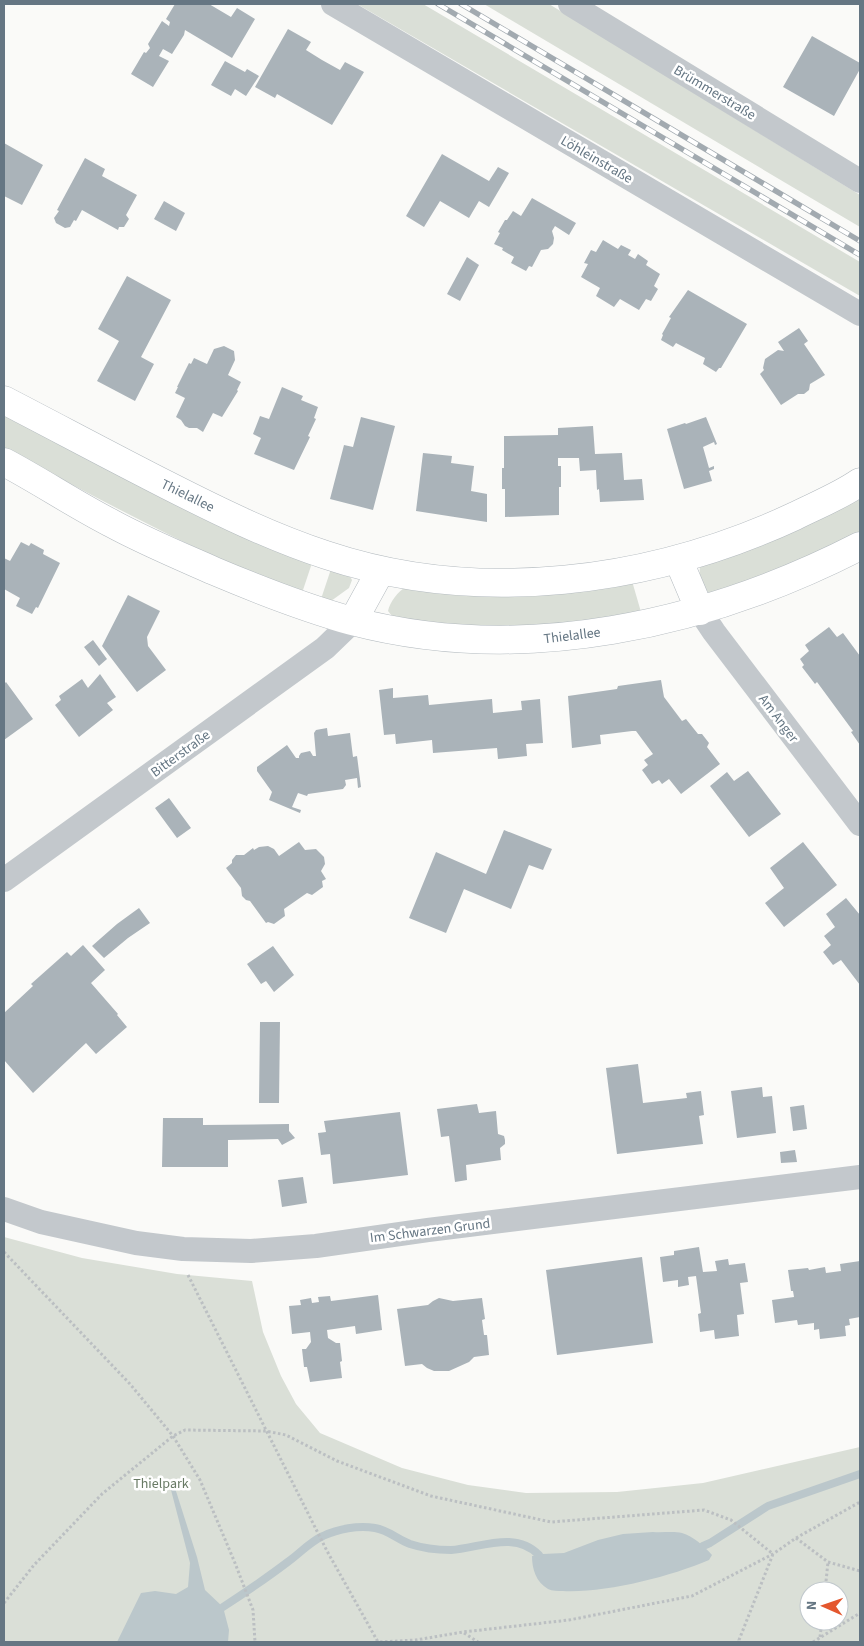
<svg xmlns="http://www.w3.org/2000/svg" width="864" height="1646" viewBox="0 0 864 1646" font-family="'Source Sans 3',sans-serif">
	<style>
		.green { fill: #dadfd7; fill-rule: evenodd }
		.water { fill: #bbc7cb }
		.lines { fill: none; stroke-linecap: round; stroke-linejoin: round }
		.stream { stroke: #bbc7cb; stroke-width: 8 }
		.building { fill: #aab3b9 }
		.secondary-casing { stroke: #b3babf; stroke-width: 29 }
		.path { stroke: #bbbfc2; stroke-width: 3; stroke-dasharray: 2.5 2.5; stroke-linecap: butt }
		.minor { stroke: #c3c8cc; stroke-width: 24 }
		.secondary { stroke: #fff; stroke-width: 28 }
		.rail-casing { stroke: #a2aab0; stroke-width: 5.5 }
		.rail { stroke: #fff; stroke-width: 4; stroke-dasharray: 11; stroke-linecap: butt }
		.labels { text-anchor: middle; stroke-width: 5; stroke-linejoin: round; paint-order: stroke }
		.street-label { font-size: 14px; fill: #657683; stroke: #fff }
		.park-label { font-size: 14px; fill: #687a64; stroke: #fff }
	</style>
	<rect width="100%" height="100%" fill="#fafaf8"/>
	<path class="green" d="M357,4H423L860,262V296Z
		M484,4H549L860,195V227Z
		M4,412L312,563L302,593C198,554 101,500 4,448Z
		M860,495V532C812,557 761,578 709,593C703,587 697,573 701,565Z
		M331,569L349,575L352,580L349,588L331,601L321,599Z
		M632,581L641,612C615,616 588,623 561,624C505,628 447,627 392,616L388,611C390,602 398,591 406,587Z
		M4,1237L82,1258L177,1274L252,1281L263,1332L281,1376L296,1404L320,1433L402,1468L468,1485L526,1493L617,1492L703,1483L860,1447V1642H4ZM809,1591H839V1621H809Z"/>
	<path class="water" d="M175,1488L197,1557L205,1590L223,1607L229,1630L228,1642H117L141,1593L155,1591L176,1594L188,1587L190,1563L171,1490Z
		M653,1532C662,1533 673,1531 682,1533C693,1536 704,1546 712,1555L709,1560C669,1577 606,1593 563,1591C558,1591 552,1591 548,1589C536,1582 532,1569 532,1556L543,1554L564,1553L598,1540L623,1534Z"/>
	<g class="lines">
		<path class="stream" d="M703,1546L710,1543L768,1506L860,1474
			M223,1607C246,1592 268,1577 289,1561C300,1553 311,1541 323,1536C338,1529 358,1525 375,1528C388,1530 397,1539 410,1544C422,1548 438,1550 451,1550C480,1548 515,1530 539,1555"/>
	</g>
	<path class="building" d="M175,4H209L231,17L237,8L255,19L232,58L185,30L184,35L172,54L163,49L159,56L169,61L153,87L131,74L144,52L146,53L150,48L148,44L162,21L169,26L170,22L166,19Z
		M288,29L311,42L306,50L322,60L340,70L345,62L364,72L332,125L277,94L275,98L255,87Z
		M812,36L860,63V69L834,116L783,87Z
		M225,61L245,72L247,69L259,76L246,96L235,89L231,96L211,85Z
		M4,143L43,165L22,205L4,196Z
		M442,154L489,181L498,167L509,173L489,207L479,201L469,218L440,201L424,227L406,216Z
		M85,158L105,169L102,176L137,195L126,215L129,219L124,227H119L118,230L82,210L76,221L74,220L70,227L65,228L56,223L54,218L59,211L57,210Z
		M532,198L576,223L569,235L555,226L552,231L554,238L553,244L548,249L541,250L532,267L529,266L526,271L511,263L514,257L502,250L503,248L494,244L500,233L498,232L505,220H507L513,211L521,216Z
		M164,201L185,213L176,231L154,219Z
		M603,240L618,249L621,245L631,250L628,255L635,259L638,254L648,261L646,265L660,274L654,286L658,289L651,301L646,299L639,310L620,299L614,307L596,296L600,288L581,277L588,264L584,263L591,250L596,252Z
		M467,257L479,265L460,301L447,294Z
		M127,276L171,300L141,357L154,364L135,401L97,381L119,341L98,329Z
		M688,290L747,324L721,368H719L716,372L703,364L705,358L676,343L673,347L661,340L663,335L662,334L671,318L669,317Z
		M799,328L808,341L804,344L825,375L810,384L809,390L804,394H798L781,405L760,374L764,370L763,368L765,359L778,350L784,351L778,342Z
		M224,346L234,351L235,360L228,375L241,382L237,390L238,391L222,417L213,413L203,432L197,428H189L185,426L181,420L176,417L185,398L175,393L178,387H177L189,363L191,364L194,358L207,364L214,349Z
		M282,387L303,396L301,400L318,407L314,418L316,419L308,436L310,437L294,470L254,454L261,438L253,434L260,416L269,419Z
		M361,417L395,426L373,510L330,499L344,445L353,447Z
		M706,417L717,444L715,445L714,442L703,447L709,468L714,466V469L709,471L712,481L684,489L667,429L685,423L686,424Z
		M593,426L595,454L622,453L624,480L642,479L644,500L600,502L599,489L597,490L596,470L580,471L579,458H558V466H561V487H559V515L505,517V489H502V468H504V436L558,435V428Z
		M423,453L452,456L451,463L474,466L471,491L487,494V522L416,511Z
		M21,542L29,546L31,543L44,550L43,554L60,563L38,608L36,607L32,614L16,606L20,598L4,589V558L10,561Z
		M128,595L160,611L147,637L148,646L166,670L137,692L102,646Z
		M829,627L837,637L843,633L860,656V745L851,732L853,731L817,682L815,684L802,667L804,665L800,659L809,651L805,645Z
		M93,640L107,659L99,666L84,647Z
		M100,674L116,697L107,703L113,710L79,737L55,705L61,700L59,696L82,679L88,688Z
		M661,680L664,697L682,721L686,719L698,734H702L709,743L707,747L720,764L681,794L669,779L662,784L659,780L652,784L642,770L648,765L644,760L653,754L636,731H632L600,735L601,744L572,748L568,696L617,689L618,686Z
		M6,682L33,719L4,740V684Z
		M393,688V698L428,695L429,705L492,699L493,713L522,710L521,701L540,699L543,743L526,744L527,756L498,759L497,748L433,753L432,740L396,744L395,734L384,735L379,690Z
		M327,728L328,736L350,733L353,757L357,756L361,787L358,788L357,778L345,780L346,785L343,789L308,794L307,796L298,793L292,807L301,810L300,813L269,800L272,792L257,771V767L287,745L296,758H299V756L301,753L310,751L313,756H316L314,733L316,730Z
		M748,771L781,814L749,837L710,786L727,772L734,781Z
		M169,798L191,828L177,838L155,808Z
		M504,830L552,849L543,870L529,865L511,909L464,889L446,933L409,918L436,852L486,874Z
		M299,842L305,850L316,849L324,857L325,864L321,871L326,879L322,881L323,887L312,895L307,893L284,909L285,916L274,924L268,922L266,923L250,901L246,900L242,896L241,888L226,868L232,863V860L236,855H244L253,848L254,850L259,847L268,846L274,849L279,856Z
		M803,842L837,885L784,927L765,903L784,888L770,868Z
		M846,898L860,915V985L841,960L833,965L823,952L831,945L824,936L835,927L826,914Z
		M139,908L150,923L128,938L104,958L92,946L117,924Z
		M83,945L105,970L91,983L118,1014L117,1015L127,1027L96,1054L86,1043L33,1093L4,1060V1013L33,986L31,984L67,952L71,956Z
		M273,946L294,975L274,992L266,981L261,984L247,964Z
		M260,1022H280L279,1103H259Z
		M638,1064L643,1103L687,1098L686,1093L701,1091L704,1115L699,1116L703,1144L617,1154L606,1068Z
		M762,1087L763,1097L772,1096L776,1133L737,1138L731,1091Z
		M477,1104L479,1113L496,1111L498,1134L504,1136L505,1140V1144L500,1148L501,1160L466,1165L467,1180L455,1182L449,1136L441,1137L437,1109Z
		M804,1105L807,1129L793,1131L790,1107Z
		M400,1112L408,1175L333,1184L330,1154L321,1155L318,1133L326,1132L324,1121Z
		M163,1118H203V1125L289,1124V1131L295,1138L282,1145L278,1139L228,1140V1167H162Z
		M795,1150L797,1162L781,1163L780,1152Z
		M303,1177L307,1203L282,1207L278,1180Z
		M699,1247L703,1272L717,1271L715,1261L728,1259L729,1265L745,1263L748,1282L740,1283L744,1314L737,1315L739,1336L715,1339L714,1330L700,1332L698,1314L701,1313L696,1276L688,1277L689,1285L678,1287V1280L663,1282L660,1257L674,1255V1251Z
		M642,1257L653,1343L557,1355L546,1270Z
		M860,1261V1317L849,1319L850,1325L845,1326L846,1336L820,1339L819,1329L814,1330V1323L798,1325L797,1320L775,1323L772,1300L794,1297L793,1291H791L788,1270L808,1268L809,1270L825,1267L826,1273L841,1271L840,1264Z
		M378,1295L382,1330L356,1334L355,1326L327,1330L328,1338L336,1343H340L342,1361L340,1362L342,1378L310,1382L307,1367H304L302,1349H306L311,1342L310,1332L292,1334L289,1306L301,1305L300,1300L311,1298L312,1303L319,1302L318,1297L330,1296L331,1301Z
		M439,1298L453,1301L482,1298L485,1319L482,1320L484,1335H487L489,1355L474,1357L469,1362L449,1371H434L427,1368L422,1364L405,1366L397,1309L428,1305L433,1301Z"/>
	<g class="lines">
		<g class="secondary-casing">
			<path id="secondary" d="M4,400C58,428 112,457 167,485C218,511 271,537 326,555C479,606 651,583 795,516C817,505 840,496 860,482
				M4,462C40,481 74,504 111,523C144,541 180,556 214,571C259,590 305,608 352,621C523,666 706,625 860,546
				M678,559L700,611
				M353,621L381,570"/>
		</g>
		<path class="path" d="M4,1252L130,1384L173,1436L200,1480L235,1563L253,1610L255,1642
			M188,1275L327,1551L378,1642
			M796,1538L828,1562L860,1571
			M825,1591L828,1562
			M4,1603L34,1565L102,1494L173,1436L185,1430L266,1431L286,1435L337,1461L431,1496L551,1522L704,1510L731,1520L773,1554L739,1640L740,1642
			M464,1633L478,1642
			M820,1637L822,1621
			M380,1642L416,1640L463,1632L569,1620L692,1596L773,1554L796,1538L860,1502
			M813,1642L860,1613"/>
		<path class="minor" d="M333,4L860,314
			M570,4L860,181
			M700,611L714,632L860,824
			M4,880L325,648L353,621
			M4,1209L41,1222L136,1243L183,1249L251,1251L316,1246L428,1230L860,1177"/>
		<use href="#secondary" class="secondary"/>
		<g class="rail-casing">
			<path id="rail" d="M438,4L860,255
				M461,4L860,241"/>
		</g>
		<use href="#rail" class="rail"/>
	</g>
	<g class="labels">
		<g class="street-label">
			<text transform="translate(715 92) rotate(31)" y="5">Brümmerstraße</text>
			<text transform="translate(597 159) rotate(30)" y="5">Löhleinstraße</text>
			<text transform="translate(188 495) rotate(26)" y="5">Thielallee</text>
			<text transform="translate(572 635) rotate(-7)" y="5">Thielallee</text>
			<text transform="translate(779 718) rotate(53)" y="5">Am Anger</text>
			<text transform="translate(180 753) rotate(-36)" y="5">Bitterstraße</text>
			<text transform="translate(430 1230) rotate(-7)" y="5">Im Schwarzen Grund</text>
		</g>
		<g class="park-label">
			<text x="161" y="1488">Thielpark</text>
		</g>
	</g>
	<rect width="864" height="1646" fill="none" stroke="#657683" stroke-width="10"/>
	<g transform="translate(824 1606) rotate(272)"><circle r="24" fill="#ffffff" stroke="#c1c8cd"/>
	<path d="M0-4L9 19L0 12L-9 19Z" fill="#e4572e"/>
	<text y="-8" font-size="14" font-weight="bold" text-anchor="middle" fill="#657683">N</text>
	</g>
</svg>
